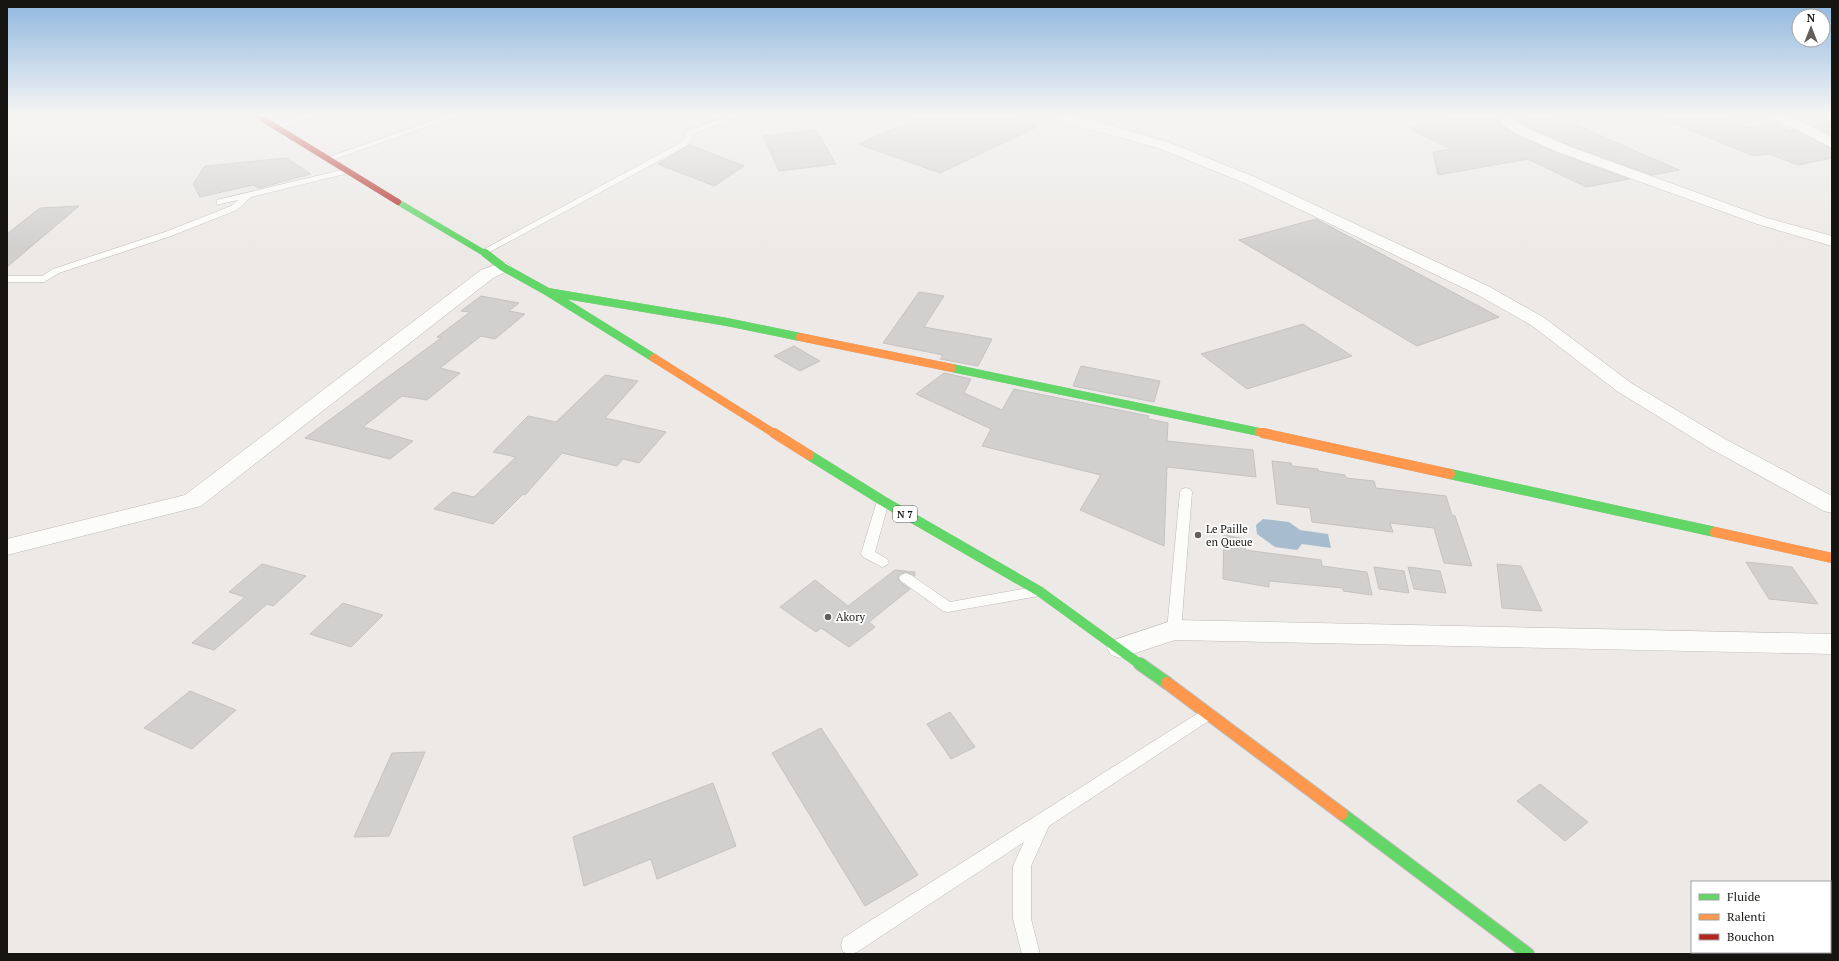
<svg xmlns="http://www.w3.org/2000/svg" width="1839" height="961" viewBox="0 0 1839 961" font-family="'PT Serif',serif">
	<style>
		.water { fill: #a7bccf }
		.building { fill: #d2cfcf; stroke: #c5c2c2 }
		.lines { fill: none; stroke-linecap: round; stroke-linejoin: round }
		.lane-casing { stroke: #bdbab8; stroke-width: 1 }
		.street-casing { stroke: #bdbab8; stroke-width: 1 }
		.fast-far3-casing { stroke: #bdbab8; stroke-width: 6 }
		.fast-far2-casing { stroke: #bdbab8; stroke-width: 8 }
		.fast-far1-casing { stroke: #bdbab8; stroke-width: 10 }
		.fast-casing { stroke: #bdbab8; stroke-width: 14 }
		.slow-far2-casing { stroke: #bdbab8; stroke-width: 8 }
		.slow-far1-casing { stroke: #bdbab8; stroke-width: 10 }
		.slow-casing { stroke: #bdbab8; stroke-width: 14 }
		.jam-casing { stroke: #bdbab8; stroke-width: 6 }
		.lane { fill: #fcfcfb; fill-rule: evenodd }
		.street { fill: #fcfcfb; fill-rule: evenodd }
		.fast-far3 { stroke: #63d668; stroke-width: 6 }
		.fast-far2 { stroke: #63d668; stroke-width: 8 }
		.fast-far1 { stroke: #63d668; stroke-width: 10 }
		.fast { stroke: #63d668; stroke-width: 12 }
		.slow-far2 { stroke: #ff974d; stroke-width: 8 }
		.slow-far1 { stroke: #ff974d; stroke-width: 10 }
		.slow { stroke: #ff974d; stroke-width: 12 }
		.jam { stroke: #b3261e; stroke-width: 6 }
		.poi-dot { fill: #625f5c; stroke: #fff; stroke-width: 1.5 }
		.labels { text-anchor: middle; stroke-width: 3.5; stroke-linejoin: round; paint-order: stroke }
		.shield { fill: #fff; stroke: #5d5b59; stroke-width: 1 }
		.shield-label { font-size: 10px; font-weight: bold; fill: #171512 }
		.poi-label { font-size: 11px; fill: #171512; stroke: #fff; text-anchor: start }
	</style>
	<rect width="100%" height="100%" fill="#ece9e6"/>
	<path class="water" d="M1263,519L1289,522L1300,530L1328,534L1331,548L1302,544L1297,550L1275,547L1257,534L1256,525Z"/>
	<path class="building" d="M928,114H997L1037,127L940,173L858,144Z
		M1458,114H1494L1502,126L1516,135L1557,153L1629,179L1586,187L1528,159L1438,175L1433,152L1450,149L1407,127L1458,119Z
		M1510,114H1547L1549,123L1565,120L1679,170L1652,175L1569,145L1528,127Z
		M1651,114H1711L1746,128L1769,123L1790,131L1795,130L1832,149V158L1798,165L1769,154L1754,156Z
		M1832,123V136L1815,126Z
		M816,130L836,164L779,171L763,136Z
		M689,145H690L744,166L714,186L658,164Z
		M286,158L311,174L259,188L253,185L200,197L193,184L205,166Z
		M79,206L7,267V234L40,208Z
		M1316,219L1406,267L1499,317L1417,346L1239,240Z
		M919,292L944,296L924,327L992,339L978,366L940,359L943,355L883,343Z
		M481,296L519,303L509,311L525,314L495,339L481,336L440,368L460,373L427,400L402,396L363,427L413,441L390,459L305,438L441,338L437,337L470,312L461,311Z
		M1303,324L1352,356L1247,389L1201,354Z
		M794,346L820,361L800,371L774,356Z
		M1081,366L1160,381L1154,402L1073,386Z
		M944,373L971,379L964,393L1002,410L1014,389L1149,416L1148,419L1168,423L1167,441L1253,450L1256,477L1167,467L1164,546L1080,510L1101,475L982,446L991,429L916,394Z
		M605,375L638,381L605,418L666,432L639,463L623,459L617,466L562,453L525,495L523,494L493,524L434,509L453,492L474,497L516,457L493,452L528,416L556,422Z
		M1272,461L1291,463L1292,466L1318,469V471L1345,475L1346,478L1374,481L1376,488L1446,496L1452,515L1455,516L1472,566L1444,563L1434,528L1390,523L1393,532L1312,522L1310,508L1277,504Z
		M1224,535L1246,539L1245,550L1321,560L1322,566L1367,572L1372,595L1343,591V588L1269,581V587L1223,579Z
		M1746,562L1792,567L1818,604L1769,599Z
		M262,564L306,576L273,606L267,604L214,650L192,643L245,597L229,592Z
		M1497,564L1521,566L1542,611L1502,608Z
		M1374,567L1404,571L1409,593L1379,589Z
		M1408,567L1440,571L1446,593L1414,589Z
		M895,570L915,572V576L905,572L900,574L898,577L900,582L910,589L869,622L875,627L849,647L821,628L816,632L780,607L815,580L848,606Z
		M343,603L383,615L351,647L310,634Z
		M190,691L236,710L192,749L144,728Z
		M950,712L975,747L951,759L927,724Z
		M821,728L918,875L865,906L772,753Z
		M425,752L389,836L354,837L392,753Z
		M713,783L736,846L657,879L651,859L584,886L573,837Z
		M1540,784L1588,822L1565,841L1517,801Z"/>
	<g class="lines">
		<g class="lane-casing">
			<path id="lane" d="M308,114H318L278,129L272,128Z
				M451,114H462L330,161L323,159Z
				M735,114H745L693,134L688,145L486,254L483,255L479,252L682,142L687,131Z
				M346,169H349V173L251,197L237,210L171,236L59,273L44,282H7V276H42L53,269L165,232L231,206L238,200L220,204H217V200Z
				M1186,488L1190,489L1192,492L1181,630L1179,634L1174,635L1169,634L1167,630L1180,492L1182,489Z
				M883,497L887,498L889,501L875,552L887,559L889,562L887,565L882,567L863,557L861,554L877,501L879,498Z
				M906,573L911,575L950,602L1039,586L1044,588L1046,591L1044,594L1039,596L948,612L943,611L901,581L899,578L901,575Z
				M1208,708L1213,710L1216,714L1213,718L1049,826L1031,866V919L1040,954H1022L1013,919V866L1024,842L857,952L850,954L843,952L841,945L843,938L1203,710Z"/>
		</g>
		<g class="street-casing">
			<path id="street" d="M1052,114H1070L1168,142L1257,178L1490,287L1543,317L1631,383L1725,439L1832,496V513L1824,511L1711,449L1617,391L1531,325L1478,295L1247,184L1158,148L1071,124L1054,117Z
				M1495,114H1508L1513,119L1527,128L1568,146L1767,218L1832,236V246L1757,224L1558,152L1517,134L1503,125Z
				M1761,114H1781L1813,127L1832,138V148L1796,129L1763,117Z
				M503,262L509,264L511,267L509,270L493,278L201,506L7,555V539L185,495L481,270Z
				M1174,620L1832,634V654L1175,640L1120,658L1111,655L1107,648L1111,641Z"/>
		</g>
		<g class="fast-far3-casing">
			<path id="fast-far3" d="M398,202L486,254"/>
		</g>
		<g class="fast-far2-casing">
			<path id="fast-far2" d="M485,253L503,267L548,292L654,358
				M548,292L727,322L800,337
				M952,368L1259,432"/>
		</g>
		<g class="fast-far1-casing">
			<path id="fast-far1" d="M809,455L883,501L1039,591L1141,665
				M1450,474L1715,532"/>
		</g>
		<g class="fast-casing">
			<path id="fast" d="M1140,664L1167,683
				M1342,814L1528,954"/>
		</g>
		<g class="slow-far2-casing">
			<path id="slow-far2" d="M800,337L952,368
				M654,358L775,434
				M1259,432L1267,434"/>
		</g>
		<g class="slow-far1-casing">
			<path id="slow-far1" d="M774,433L809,455
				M1263,433L1450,474
				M1715,532L1832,558"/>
		</g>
		<g class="slow-casing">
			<path id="slow" d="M1167,683L1342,814"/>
		</g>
		<g class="jam-casing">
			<path id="jam" d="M255,114L398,202"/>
		</g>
		<use href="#lane" class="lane"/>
		<use href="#street" class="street"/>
		<use href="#fast-far3" class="fast-far3"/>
		<use href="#fast-far2" class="fast-far2"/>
		<use href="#fast-far1" class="fast-far1"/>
		<use href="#fast" class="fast"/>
		<use href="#slow-far2" class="slow-far2"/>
		<use href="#slow-far1" class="slow-far1"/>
		<use href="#slow" class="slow"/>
		<use href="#jam" class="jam"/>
	</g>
	<linearGradient id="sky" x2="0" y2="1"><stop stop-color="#8eb7de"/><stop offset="0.46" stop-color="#f6f5f4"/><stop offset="1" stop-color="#f6f5f4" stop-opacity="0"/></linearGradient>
	<rect width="1839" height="249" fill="url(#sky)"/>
	<g class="poi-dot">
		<circle cx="1198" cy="535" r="4"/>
		<circle cx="828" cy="617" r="4"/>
	</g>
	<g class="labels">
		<rect class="shield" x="893" y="506" width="24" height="16" rx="3"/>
		<g class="shield-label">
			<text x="905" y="518">N 7</text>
		</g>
		<g class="poi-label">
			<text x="1206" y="533">Le Paille<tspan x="1206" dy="13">en Queue</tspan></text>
			<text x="836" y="621">Akory</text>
		</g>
	</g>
	<rect width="1839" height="961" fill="none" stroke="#171512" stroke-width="16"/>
	<rect x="1691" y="881" width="140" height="72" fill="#ffffff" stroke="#a2a1a0"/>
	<rect x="1699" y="894" width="20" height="6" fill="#63d668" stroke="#a2a1a0"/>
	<text x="1727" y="901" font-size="12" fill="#171512">Fluide</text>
	<rect x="1699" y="914" width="20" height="6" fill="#ff974d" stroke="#a2a1a0"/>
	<text x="1727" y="921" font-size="12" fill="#171512">Ralenti</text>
	<rect x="1699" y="934" width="20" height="6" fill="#b3261e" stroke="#a2a1a0"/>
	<text x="1727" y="941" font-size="12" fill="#171512">Bouchon</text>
	<g transform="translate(1811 28)"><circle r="19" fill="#ffffff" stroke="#a2a1a0"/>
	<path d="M0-3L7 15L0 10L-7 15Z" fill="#625f5c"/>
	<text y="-6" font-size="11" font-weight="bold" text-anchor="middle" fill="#171512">N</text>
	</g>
</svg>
